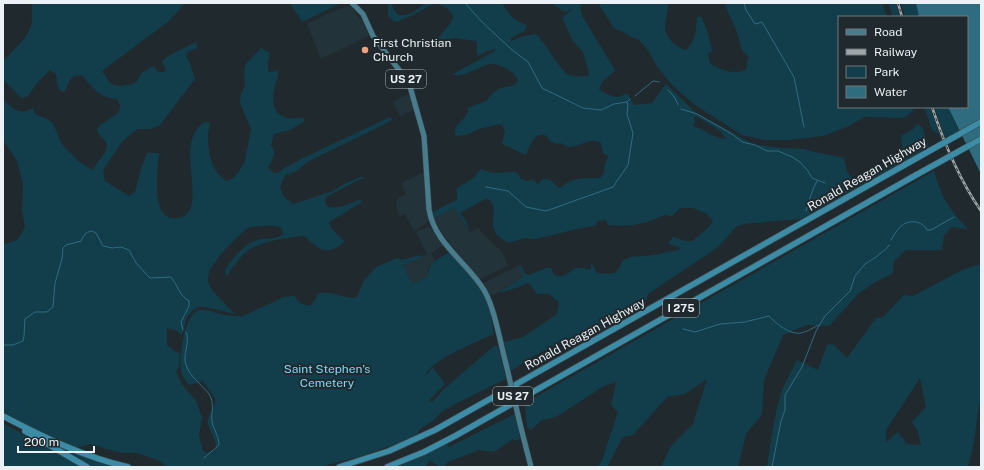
<svg xmlns="http://www.w3.org/2000/svg" width="984" height="470" viewBox="0 0 984 470" font-family="'Public Sans',sans-serif">
	<style>
		.built { fill: #22333a }
		.green { fill: #123e4c; fill-rule: evenodd }
		.water { fill: #306c7f }
		.lines { fill: none; stroke-linecap: round; stroke-linejoin: round }
		.stream { stroke: #306c7f; stroke-width: 1 }
		.primary-casing { stroke: #3f484b; stroke-width: 6 }
		.highway-casing { stroke: #3f484b; stroke-width: 7 }
		.primary { stroke: #477c8d; stroke-width: 5 }
		.highway { stroke: #3b8ca6; stroke-width: 5.5 }
		.rail-casing { stroke: #a0a7aa; stroke-width: 2.5 }
		.rail { stroke: #20292d; stroke-width: 1; stroke-dasharray: 3; stroke-linecap: butt }
		.primary-bridge-casing { stroke: #3f484b; stroke-width: 6; stroke-linecap: butt }
		.highway-bridge-casing { stroke: #3f484b; stroke-width: 7; stroke-linecap: butt }
		.primary-bridge { stroke: #477c8d; stroke-width: 5 }
		.highway-bridge { stroke: #3b8ca6; stroke-width: 5.5 }
		.poi-dot { fill: #f2a07f; stroke: #20292d; stroke-width: 1.5 }
		.labels { text-anchor: middle; stroke-width: 4; stroke-linejoin: round; paint-order: stroke }
		.shield { fill: #20292d; stroke: #aeb5b8; stroke-width: 1 }
		.shield-label { font-size: 11px; font-weight: bold; fill: #ebf1f4 }
		.poi-label { font-size: 12px; fill: #ebf1f4; stroke: #20292d; text-anchor: start }
		.street-label { font-size: 12px; fill: #ebf1f4; stroke: #20292d }
		.park-label { font-size: 12px; fill: #7cd9f9; stroke: #20292d }
	</style>
	<rect width="100%" height="100%" fill="#20292d"/>
	<path class="built" d="M348,6L351,7L363,22L369,36L321,59L307,24L336,10Z
		M409,94L414,110L400,116L393,102Z
		M930,107H934L946,138L941,141Z
		M424,172L425,193L429,222L414,231L405,214L400,216L397,210V200L399,197L406,194L401,183Z
		M454,208L470,232L478,228L497,248L498,247L502,252L508,266L482,278L479,279L444,236L434,218Z
		M430,226L444,245L431,253L435,260L430,265L428,270L430,276L412,284L403,265L427,254L416,232Z
		M518,266L523,274V277L500,292L491,296L484,284V283Z"/>
	<path class="green" d="M32,3H185L169,21L102,71L111,84L120,86L133,84L137,81L142,72L154,66L158,72H164L166,69L162,61L170,55L196,42L197,48L187,52L186,56L191,66L195,79L160,125L150,129H138L133,132L121,143L103,170L105,181L129,196L135,192L142,166L147,153H159C158,169 149,223 178,218C184,217 189,213 191,207C198,180 178,141 204,122L210,123C205,142 209,170 226,181L233,178L238,173L245,161L251,129L240,103L241,94L245,86L244,73L245,65L261,48L270,53L268,61V71L272,72L277,70C280,76 277,79 275,85C272,97 271,116 288,118C293,119 299,118 304,118L305,121L290,130L274,134L271,145C277,154 273,159 268,168L274,173H278L284,168L303,158L388,118H392V120L385,124L309,161L295,172L285,175L280,187L283,196L293,204L333,191L344,184L363,176V178L326,197L325,202L328,207C339,209 350,204 360,199L362,202L329,222L331,228L344,241C340,247 329,253 321,249C315,246 309,240 304,236C288,237 265,241 250,249C241,255 231,268 227,277L225,270C232,259 244,244 257,240C267,237 276,241 284,233L280,227C272,225 253,225 247,229C238,235 211,263 209,273C208,275 208,282 209,285C212,291 230,310 236,314L205,307H198L193,310L187,317L182,335L177,331L167,328V345L176,352L180,353L179,366L176,372L183,386L196,401L202,418L199,435L203,451L208,453L216,449C217,439 210,433 208,424C207,414 216,407 215,400C214,394 206,386 203,381L189,385C186,381 182,376 181,371C179,358 184,312 200,310C205,309 211,312 216,313C225,315 234,317 243,316L284,297L294,296L300,303L309,306L314,302L318,294C334,289 344,301 357,297L363,282L376,267L397,258L402,260L420,255L422,257L403,265L412,284L429,276C426,262 440,259 449,252C461,266 476,280 485,297C490,308 492,321 494,334C477,342 434,358 426,374L428,373L432,368L434,369L445,384L430,399L431,403L444,389L494,346H498L506,379L457,403L441,412L433,421L420,429L417,434L400,442L362,456L323,466L166,467L160,461L137,453H121L90,444L77,448L41,433L3,412V243L5,244L17,240L25,228L22,210L23,184L17,161L3,140V99C13,109 19,116 33,108L35,114L47,119L53,123L61,143L77,160L92,170L106,151L107,143L98,133L97,129L100,125L108,120L119,112L120,105L117,99C98,97 93,88 82,75L74,76L70,80L65,91L62,92L58,88L56,74L50,70L37,83L28,96L22,98L3,80V61C12,51 27,39 31,26C33,18 31,11 32,3Z
		M290,3H341L302,22C299,15 293,10 290,3Z
		M388,3H391L394,10L398,15C410,17 416,10 425,3H503V5C507,11 510,16 516,20C520,22 523,23 527,26L524,31L511,38V41L524,36L536,34C545,42 561,72 569,75C575,77 582,76 588,76L589,73L583,52L573,41L562,18L573,9L565,12L551,3H583L580,7L582,16L615,70C609,77 601,80 599,89C603,93 613,97 618,97C622,96 624,94 628,94L634,105L652,103L666,84L695,112L747,141L758,145L781,148L807,149L806,150L844,158L847,171L854,181L894,160L897,157L903,154L901,136L913,129L917,124L922,127L929,147L801,219L743,224L736,227L717,248L648,294L644,306L601,331L567,340L533,356L511,371L504,342L523,337L557,314L559,302L549,294H537L529,283L504,292H500L523,277V274L518,266L521,265L525,274L529,275L546,268H551L554,275C567,280 569,269 578,268C583,267 586,270 591,269V264L593,265L597,273C611,274 618,276 622,261L630,257L654,255L678,250L680,249L679,247L668,244L673,237C679,238 687,243 692,241C696,239 712,225 713,221L707,214L693,208H680L672,216L665,215C661,216 657,218 653,220C640,225 622,227 608,225L606,220L598,221L595,226L577,229L536,239L525,238L508,243C504,240 497,236 495,232C489,222 500,206 488,199L483,200L460,213L467,223L469,230L454,208L434,218L433,212L446,205L457,200V188L472,179L481,169L492,173L514,172L518,173L520,178L526,181L533,180L538,184L543,179C554,178 553,185 560,188C571,177 586,178 600,178L604,173V167L608,156L603,153L601,143C590,136 580,147 569,147C567,147 563,144 560,143L557,144C552,142 548,141 547,136C534,130 530,145 526,155L502,144L505,131L503,126L500,124L479,129L466,135L457,136L455,135C455,122 462,123 467,114C468,112 468,110 468,108L486,101L493,93L500,88L515,85L518,80C513,70 496,61 486,65C475,69 468,74 457,76L453,74L495,51V49H493L477,56V44L476,41L455,38L439,41V37L452,21L453,16L448,9L438,4H433L413,15L397,22L392,20L388,16ZM696,116L720,131L727,139C715,139 704,129 693,126L695,121L694,117Z
		M598,3H668C668,11 666,17 665,25C664,37 676,47 686,50C696,41 696,30 697,17L701,16L708,33L712,51L708,54L710,64C722,70 733,75 746,70L748,56L742,50L737,32L724,3H882L887,17H839V107H912L913,111L904,118L864,117L849,126L823,136L787,140H765L742,135L695,105L673,86L658,68L647,49L640,41L614,28Z
		M888,3H896L900,17H893Z
		M901,3H916L919,17H905Z
		M924,107H930L939,134L932,130Z
		M934,107H948L959,130L946,138Z
		M934,171C942,199 949,209 968,229L952,227L944,235L942,250H906L894,261L893,273L874,283L858,294L829,326L807,325L783,335L764,380L762,414L746,434L738,467H661L671,446L693,424L707,379L685,394L667,397L633,435L623,437L609,463L608,467H598L602,460L618,412L611,405L616,382L604,386L556,417L542,420L531,430L527,427L525,403Z
		M981,264V401L979,404L974,442L968,467H767C771,441 774,413 783,388C787,378 793,369 797,360L818,370L827,345L833,344L847,358L876,318H882L904,295L913,296L962,270ZM920,378L926,407L912,422L918,432L921,445L907,444L898,432L886,442V430Z
		M515,414L520,439L515,441L513,439L494,452L479,450L448,462L443,467C437,467 435,462 429,461L425,467H397L447,444L449,447Z
		M3,423L82,467H3Z
		M59,446L120,467H94L59,448Z"/>
	<path class="water" d="M916,3H981V174L948,107H967V17H919Z"/>
	<g class="lines">
		<path class="stream" d="M465,3L482,22L511,49L528,62L542,88L583,108L601,110L614,104L627,102
			M744,3L746,10L755,24L762,22L794,77L804,127
			M668,90L675,98L678,105
			M635,96L653,81L659,82
			M681,109L697,114L732,134L742,142L755,145L767,151H778L792,157L800,162L808,171L812,178L825,183
			M486,187L508,191L526,207L546,211L613,187L628,165L633,133L627,114L628,106L627,102L630,99
			M806,211C809,202 812,189 817,181
			M891,240C894,235 897,230 901,226C909,219 923,221 927,230H931L954,217
			M683,329L695,332L720,324L745,322L769,316C777,324 789,335 801,333C807,332 814,327 819,325
			M186,332C191,341 182,355 186,365C190,377 202,385 209,394C215,403 211,412 212,422C214,430 219,437 219,445L204,458
			M3,345H13L23,341L24,336L25,319L35,312H47L53,307L55,283L62,259L63,248L66,245L81,241C84,235 85,232 92,231L96,233L103,246L112,248L121,247L129,250L136,263L150,278L171,277C178,286 179,295 189,301V306L181,322L183,330
			M772,467L781,421L785,410V395L802,367L816,331L825,316L850,291L855,276L865,264L876,257L887,248L889,245"/>
		<g class="primary-casing">
			<path id="primary" d="M352,3L363,14L373,36L409,83L424,136L429,209C434,243 467,262 484,290C495,309 500,342 506,364
				M521,428L531,467"/>
		</g>
		<g class="highway-casing">
			<path id="highway" d="M3,416C43,437 84,457 128,467
				M25,431L87,467
				M339,467L389,451L435,430L908,163
				M387,467L424,452L455,436L916,175"/>
		</g>
		<use href="#primary" class="primary"/>
		<use href="#highway" class="highway"/>
		<g class="rail-casing">
			<path id="rail" d="M898,3L902,17
				M932,107C944,143 959,179 981,211"/>
		</g>
		<use href="#rail" class="rail"/>
		<g class="primary-bridge-casing">
			<path id="primary-bridge" d="M506,364L521,428"/>
		</g>
		<g class="highway-bridge-casing">
			<path id="highway-bridge" d="M908,163L981,122
				M916,175L981,139"/>
		</g>
		<use href="#primary-bridge" class="primary-bridge"/>
		<use href="#highway-bridge" class="highway-bridge"/>
	</g>
	<circle class="poi-dot" cx="365" cy="50" r="4"/>
	<g class="labels">
		<g class="shield">
			<rect x="386" y="70" width="40" height="18" rx="3"/>
			<rect x="663" y="299" width="36" height="18" rx="3"/>
			<rect x="493" y="387" width="40" height="18" rx="3"/>
		</g>
		<g class="shield-label">
			<text x="406" y="83">US 27</text>
			<text x="681" y="312">I 275</text>
			<text x="513" y="400">US 27</text>
		</g>
		<g class="poi-label">
			<text x="373" y="47">First Christian<tspan x="373" dy="14">Church</tspan></text>
		</g>
		<g class="street-label">
			<text transform="translate(867 174) rotate(-30)" y="4">Ronald Reagan Highway</text>
			<text transform="translate(585 334) rotate(-29)" y="4">Ronald Reagan Highway</text>
		</g>
		<g class="park-label">
			<text x="327" y="373">Saint Stephen’s<tspan x="327" dy="14">Cemetery</tspan></text>
		</g>
	</g>
	<rect width="984" height="470" fill="none" stroke="#ebf1f4" stroke-width="8"/>
	<rect x="838" y="16" width="130" height="92" fill="#20292d" stroke="#71797d"/>
	<rect x="846" y="29" width="20" height="6" fill="#477c8d" stroke="#71797d"/>
	<text x="874" y="36" font-size="12" fill="#ebf1f4">Road</text>
	<rect x="846" y="49" width="20" height="6" fill="#a0a7aa" stroke="#71797d"/>
	<text x="874" y="56" font-size="12" fill="#ebf1f4">Railway</text>
	<rect x="846" y="66" width="20" height="12" fill="#123e4c" stroke="#71797d"/>
	<text x="874" y="76" font-size="12" fill="#ebf1f4">Park</text>
	<rect x="846" y="86" width="20" height="12" fill="#306c7f" stroke="#71797d"/>
	<text x="874" y="96" font-size="12" fill="#ebf1f4">Water</text>
	<path d="M18 446v6h76v-6" fill="none" stroke="#ebf1f4" stroke-width="2"/>
	<text x="24" y="446" font-size="12" fill="#ebf1f4" stroke="#20292d" stroke-width="3" paint-order="stroke">200 m</text>
</svg>
